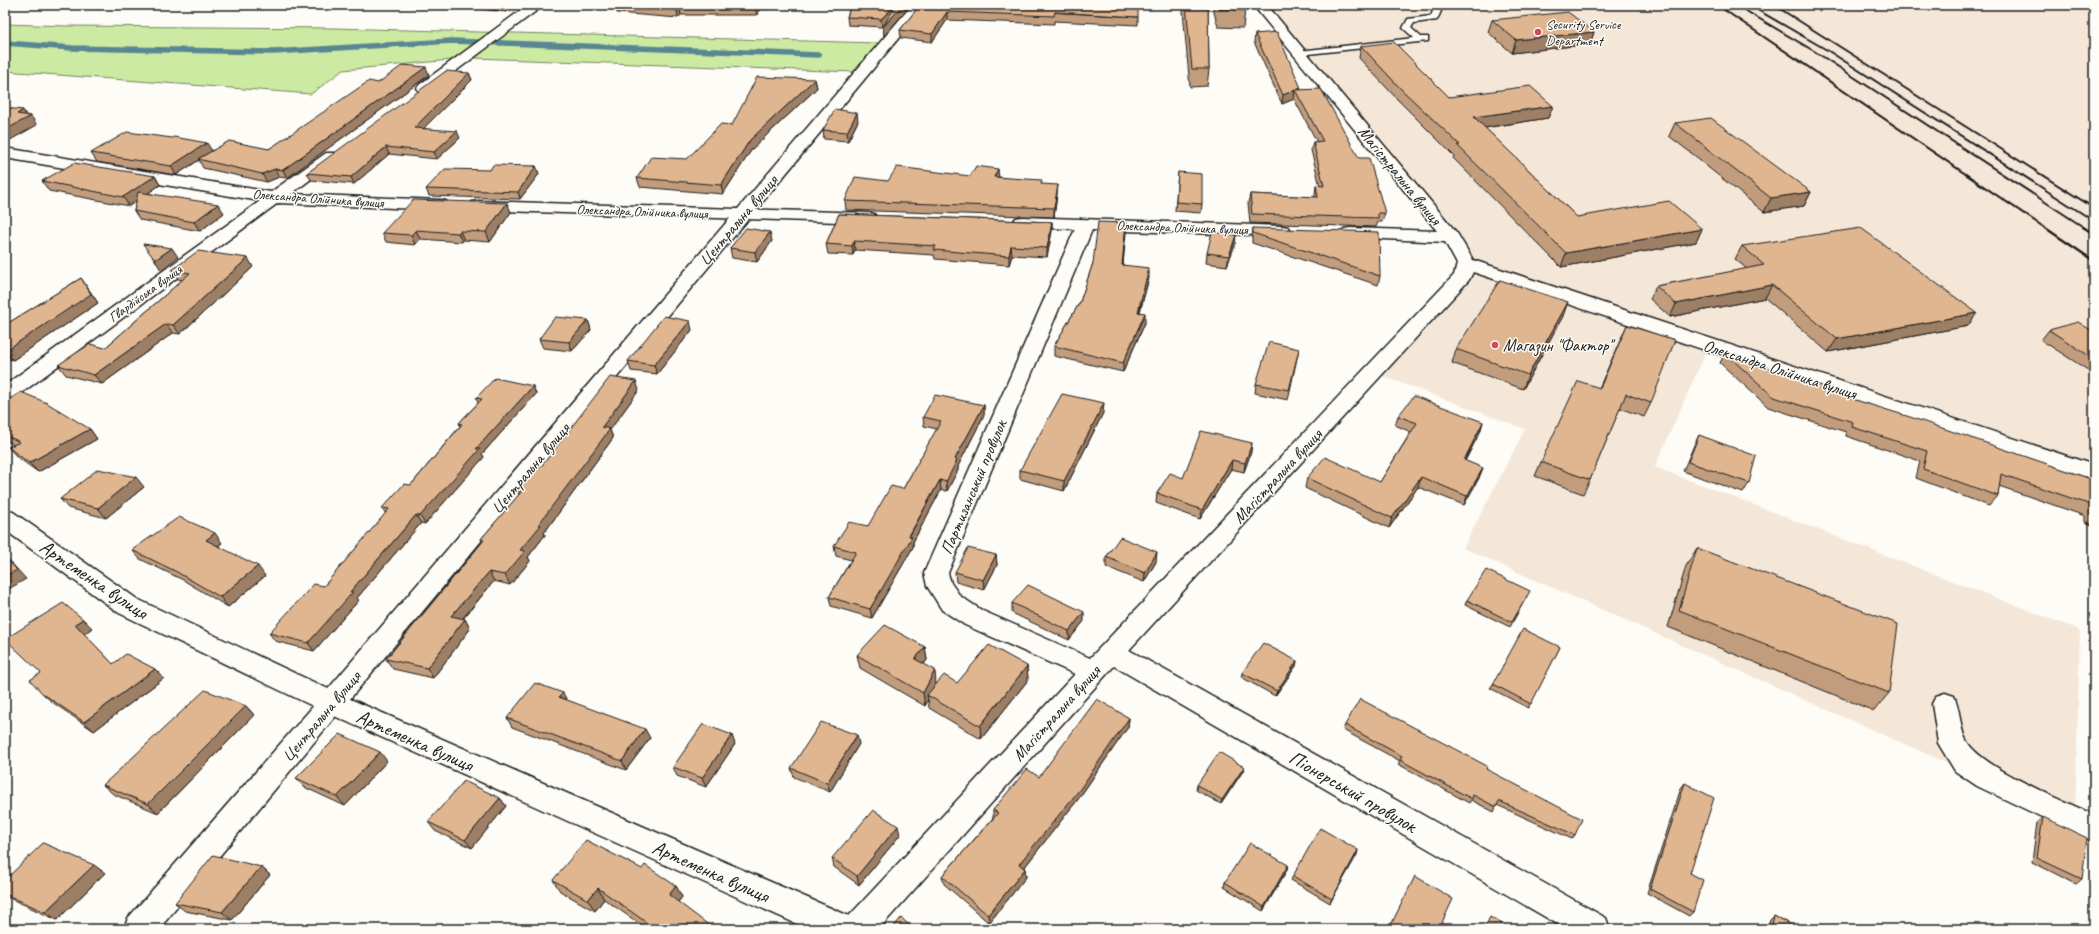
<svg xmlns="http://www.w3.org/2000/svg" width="2099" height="934" viewBox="0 0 2099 934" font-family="Caveat,sans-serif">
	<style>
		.built { fill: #f4e7d8 }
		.green { fill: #cceaa1; stroke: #74835e }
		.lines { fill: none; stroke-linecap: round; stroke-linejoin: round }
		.stream { stroke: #598693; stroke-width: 5.5 }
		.lane-casing { stroke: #1c1c1c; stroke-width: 3 }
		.street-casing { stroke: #1c1c1c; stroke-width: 3 }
		.secondary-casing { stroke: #1c1c1c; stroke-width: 3 }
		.lane { fill: #fdfcf7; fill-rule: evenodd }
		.street { fill: #fdfcf7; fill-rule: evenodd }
		.secondary { fill: #fdfcf7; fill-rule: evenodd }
		.rail-far1 { stroke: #1c1c1c; stroke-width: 2 }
		.rail { stroke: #1c1c1c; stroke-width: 2.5 }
		.wall { fill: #c19d7d; stroke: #1c1c1c }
		.shaded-wall { fill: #9d7f66; stroke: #1c1c1c }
		.building { fill: #e0b691; stroke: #1c1c1c }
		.poi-dot { fill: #d1495b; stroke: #fdfcf7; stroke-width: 1.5 }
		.labels { text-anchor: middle; stroke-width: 3; stroke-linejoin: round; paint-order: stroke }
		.far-poi-label { font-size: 14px; fill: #1c1c1c; stroke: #fdfcf7; text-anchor: start }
		.far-street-label { font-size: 14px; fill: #1c1c1c; stroke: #fdfcf7 }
		.street-label { font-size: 17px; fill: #1c1c1c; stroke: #fdfcf7 }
		.poi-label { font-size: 17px; fill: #1c1c1c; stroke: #fdfcf7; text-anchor: start }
		.near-street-label { font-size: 20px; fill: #1c1c1c; stroke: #fdfcf7 }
	</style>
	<rect width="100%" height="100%" fill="#fdfcf7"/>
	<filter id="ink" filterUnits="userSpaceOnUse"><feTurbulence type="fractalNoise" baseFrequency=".025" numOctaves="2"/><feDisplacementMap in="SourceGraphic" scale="8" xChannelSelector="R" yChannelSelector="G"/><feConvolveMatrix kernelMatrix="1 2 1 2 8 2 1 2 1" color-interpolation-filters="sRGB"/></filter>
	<g filter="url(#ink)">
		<path class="built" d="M1260,5H2094V473L1709,345L1655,467L2080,630L2075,820L1463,548L1525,429L1374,373L1466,264Z"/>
		<path class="green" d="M5,24L68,26L333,28L879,43L854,72L473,58L343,70L311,94L5,71Z"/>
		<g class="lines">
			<path class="stream" d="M5,43L72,48L272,52L452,41L819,55"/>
			<g class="lane-casing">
				<path id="lane" d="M1427,5H1435L1441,11L1437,20L1414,23L1411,28L1421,37H1428V41L1299,55L1295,53L1299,51L1414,38L1403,28L1408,19L1431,16L1433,11Z"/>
			</g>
			<g class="street-casing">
				<path id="street" d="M528,5H544L429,91H419L417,88L419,85Z
					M1253,5H1267L1457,233L1473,260L2094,465V481L1473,272L1469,280L1129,650L1606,918L1610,929H1566L1114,666L879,929H808L323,711L119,613L5,530V510L13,512L137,599L341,695L849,916L1075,674L965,625L942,610L927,586L924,573L1075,229L1022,227L1016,226L1013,222L1016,218L1022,217L1282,226L1288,227L1291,231L1288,235L1282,236L1092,230L948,573L951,583L960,596L983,611L1090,658L1454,275L1457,264L1445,242L1344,237L1341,233L1344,229L1350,228L1437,231Z
					M5,148L271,192L326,153H338L340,156L338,159L291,194L440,200L446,201L448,205L446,209L440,210L278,203L12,400L5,402V385L260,201L5,158Z
					M478,201L868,213L874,214L877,218L874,222L868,223L472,210L469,206L472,202Z
					M1945,693L1954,696C1961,710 1959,727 1966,740C1980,768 2064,800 2094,815V842L1977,786L1955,771L1938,743L1932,704L1936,696Z"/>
			</g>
			<g class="secondary-casing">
				<path id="secondary" d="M912,5H926L159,929H124L128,918L323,695Z"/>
			</g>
			<use href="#lane" class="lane"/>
			<use href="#street" class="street"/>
			<use href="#secondary" class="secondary"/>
			<path class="rail-far1" d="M1717,5L2045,228
				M1736,5L1814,51L2085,228
				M1749,5L1827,50L2094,221
				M1774,5L2094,208"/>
			<path class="rail" d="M2044,227L2094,261
				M2083,227L2094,234"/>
		</g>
		<path class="wall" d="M448,5H516L506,12Z
			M614,5H764L757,15H681L678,18L617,13Z
			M851,5H911L884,36L885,24L882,27L848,25L847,17Z
			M920,5L1138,17V25L1054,21V24L947,20L932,42L901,38L900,30Z
			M1184,5H1208L1209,69L1207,86L1190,87L1183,12Z
			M1212,5H1244L1245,10L1243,28L1218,27Z
			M1492,20L1594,32L1590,44L1512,53L1488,32Z
			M1255,34L1301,88L1300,90L1385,213L1382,222H1378L1376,227L1250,223L1248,203L1250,194L1315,197V195L1316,185L1320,186L1311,150L1313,142H1317L1294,99L1282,104L1254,42Z
			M1361,46L1449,97L1553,106L1548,118L1485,128L1577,217L1702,229L1696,242L1561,267L1453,158L1454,156L1399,101L1359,58Z
			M469,73L472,80L424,128L460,138L437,159L389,154L354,184L311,180L307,173Z
			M429,75L287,178L279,177L267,182L203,168L199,160L176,175L97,162L91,153L269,149L378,83Z
			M815,79L817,88L752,149L723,194L640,187L637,178L687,159L732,125Z
			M858,121L848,141L824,139L823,130Z
			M1675,123L1811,192L1804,206L1764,212L1699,160V159L1669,136Z
			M536,166L539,174L520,199L429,196L426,189L490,170Z
			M1178,172L1202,204L1201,213L1175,211Z
			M155,176L160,185L148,193L224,213L200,231L140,220L134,211L136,201L129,206L49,191L42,181Z
			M970,176L999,177L1042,184L1057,194L1054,217L846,210L845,201L888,181Z
			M511,212L490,242L464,240L462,242L420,239L415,245L386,242L382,233Z
			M839,214L1052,222V231L1047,257L1012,255L1009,265L935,259L934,255L855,250L853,255L828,254L826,244Z
			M1126,223L1123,265L1149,278L1140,312L1145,323L1123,372L1054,356V346L1080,302L1093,263Z
			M1253,228L1380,276L1378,285L1252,243V237Z
			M772,241L757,262L732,258L730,248Z
			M1235,244L1227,266L1206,263L1207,253Z
			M1742,246L1968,326L1828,352L1765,298L1670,317L1650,299L1656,286L1747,269L1735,259Z
			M253,267L180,334L173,333L102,384L66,375L58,365L105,348L182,280L178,279L172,270Z
			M81,278L98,303L13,360L5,358V325Z
			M1563,316L1523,389L1452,363L1456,349Z
			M588,320L591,330L572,351L543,348L539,339Z
			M1627,325L1651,403L1644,417L1620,408L1590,480L1583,494L1535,476L1541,462L1599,388Z
			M692,330L657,374L631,371L628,361Z
			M2049,330L2094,332V374L2041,340Z
			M1299,349L1288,400L1255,393L1256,384Z
			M1725,353L1833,393L2094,480V526L2085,522V516L1999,486L1998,496L1989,506L1916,478L1920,461L1846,436V432L1768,407L1720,363Z
			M533,386L536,394L482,454L484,457L425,524L421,523L357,598L359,600L314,651L275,641L269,633L324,586L386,514L382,508L411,485L460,426L459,423L478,403L476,398Z
			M639,390L610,430L613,438L544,533L545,535L528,557L530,561L510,585L494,581L463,619H465L470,629L433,678L393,669L386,659L482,542L481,539L519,495L517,491L540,468Z
			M5,402L90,429L97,439L38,472L17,457L8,447L14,445L5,440Z
			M984,405V415L958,466V470L947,491L941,490L913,542V547L872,618L831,606L829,597L851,560L836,556L834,546L868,526L903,489L937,429L924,426L923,417Z
			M1103,413L1064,491L1020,479V470Z
			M1398,416L1483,422L1480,432L1465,461L1479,478L1464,505L1418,487L1389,528L1305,488L1307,478L1380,482L1411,432L1395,425Z
			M1699,435L1749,483L1743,493L1683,471L1694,445Z
			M1251,452L1244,472L1231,469L1200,519L1156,503L1157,493L1183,478Z
			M144,487L106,518L68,508L60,499Z
			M222,543L218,546L265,576L228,607L183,580L140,559L132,550Z
			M1697,548L1889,693L1874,711L1668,627L1686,566Z
			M996,555L997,565L984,590L956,582L955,572Z
			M1106,557L1156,562L1144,582L1106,567Z
			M1527,596L1510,627L1465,605L1467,600Z
			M1012,603L1084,621L1069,640L1012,613Z
			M83,619L92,628L84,634L113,664L155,669L164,678L94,731L52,702L42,693L41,673Z
			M925,647L927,660L924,664L936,684L935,686L957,683L1027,666L1028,680L981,739L929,708L928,700L925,706L860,668L857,655Z
			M1560,647L1528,708L1490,688L1493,684Z
			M1297,661L1296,666L1275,696L1241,677L1242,673Z
			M563,693L566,700L650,738L626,770L512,727L507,718Z
			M246,706L254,715L158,813L113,794L103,785Z
			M1129,718L1128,727L1079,798L1024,868L1025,869L1026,877L989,923L944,884L942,876L993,818V810L1039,777Z
			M1345,725L1486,769L1575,835L1572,839L1497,805L1494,812L1471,800L1469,803L1398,764L1400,761L1343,730Z
			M735,744L706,787L677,776L673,767Z
			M859,744L830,792L794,777L791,768Z
			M387,761L345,806L304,787L296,778Z
			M1244,767L1243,771L1221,804L1196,790L1197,785Z
			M1685,783L1693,912L1689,916L1647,893L1681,788Z
			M500,798L506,806L472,848L435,831L428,822Z
			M2043,817L2082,879L2076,884L2032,862L2037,822Z
			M900,835L859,885L834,867L832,858Z
			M1358,850L1330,903L1291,880L1293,876Z
			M1288,865L1287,870L1263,911L1224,887L1225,882Z
			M261,867L270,875L232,920L185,911L175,903Z
			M105,873L57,920L5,896V880Z
			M553,880L676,886L682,897L678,902L647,929L604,899L595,911L560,891Z
			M1774,916L1799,929H1767L1770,920Z"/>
		<path class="shaded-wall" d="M504,5H516L506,12Z
			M756,5H764L757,15L755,7Z
			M896,5H911L884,36L883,27L890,19L882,27L881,19Z
			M679,6L681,15L678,18L677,10Z
			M947,12V20L932,42V34Z
			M1594,32L1590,44L1512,53L1516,40Z
			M426,67L429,75L287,178L283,170Z
			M469,73L472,80L417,135L414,128Z
			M815,79L817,88L752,149L723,194L721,185L750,140Z
			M1295,90L1294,99L1282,104L1283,95Z
			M1553,106L1548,118L1470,130L1474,117Z
			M23,110L28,118L31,116L37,125L5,143V130L17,114Z
			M857,113L858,121L848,141L847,132Z
			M457,131L460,138L437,159L434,152Z
			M207,143L212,151L198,159L199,160L176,175L171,166Z
			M386,147L389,154L354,184L351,177Z
			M536,166L539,174L520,199L518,192Z
			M275,169L279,177L267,182L262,174Z
			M998,169L999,178L994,177Z
			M155,176L160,185L129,206L123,197Z
			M1058,185L1057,194L1054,217V208Z
			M1811,192L1804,206L1764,212L1771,198Z
			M507,203L511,212L490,242L486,232Z
			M218,204L224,213L200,231L194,222Z
			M1052,222V231L1047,257V248Z
			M1126,223V233L1122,274V265Z
			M1702,229L1696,242L1561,267L1566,253Z
			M416,230L420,239L415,245L411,235Z
			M460,231L464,240L462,242L458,233Z
			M770,232L772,241L757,262L755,252Z
			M1236,235L1235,244L1227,266L1229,256Z
			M854,241L855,250L853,255L852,246Z
			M1011,246L1012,255L1009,265V256Z
			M172,248L178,257L161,270L155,260Z
			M248,258L253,267L180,334L173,325Z
			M1149,268V278L1137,321L1138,312Z
			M81,278L98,303L13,360L5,351Z
			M1772,285L1765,298L1670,317L1676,304Z
			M1568,302L1563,316L1523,389L1528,375Z
			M1145,313V323L1123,372V363Z
			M1977,313L1968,326L1828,352L1837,339Z
			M588,320L591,330L572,351L569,342Z
			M690,321L692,330L657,374L654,365Z
			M166,324L173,333L102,384L94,375Z
			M636,381L639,390L610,430L613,438L544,533L545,535L528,557L530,561L510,585L505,575L520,550L602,427Z
			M533,386L536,394L482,454L484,457L425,524L420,516L476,449Z
			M1104,403L1103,413L1064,491V481Z
			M984,405V415L958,466V470L947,491L946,482L955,459Z
			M1483,422L1480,432L1460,470L1464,460Z
			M90,429L97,439L38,472L29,463Z
			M1252,443L1251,452L1244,472L1245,463Z
			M1232,460L1231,469L1200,519L1202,510Z
			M1483,468L1479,478L1464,505L1467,496Z
			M136,477L144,487L106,518L98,508Z
			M1421,477L1418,487L1389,528L1392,518Z
			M940,480L941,490L913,542V547L872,618L870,609Z
			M416,515L421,523L357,598L359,600L314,651L308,643L350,592Z
			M215,533L222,543L213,549L206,540Z
			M1157,552L1156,562L1144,582L1145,573Z
			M996,555L997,565L984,590L983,580Z
			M5,556L26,579L5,591Z
			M258,566L265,576L228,607L220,597Z
			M489,572L494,581L457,625L451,616Z
			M1084,612V621L1069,640V631Z
			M83,619L92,628L84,634L75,624Z
			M465,619L470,629L433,678L427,668Z
			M925,647L927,660L916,672L915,659Z
			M1297,661L1296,666L1275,696L1277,691Z
			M1027,666L1028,680L981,739L980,726Z
			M155,669L164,678L94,731L84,722Z
			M935,670L936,684L930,697L927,695L928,700L925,706L923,693Z
			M563,693L568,702L559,697Z
			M246,706L254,715L158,813L148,804Z
			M1129,718L1128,727L1079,798L1020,873L1019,864Z
			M645,729L650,738L626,770L622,761Z
			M732,735L735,744L706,787L702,778Z
			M857,735L859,744L830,792L827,783Z
			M380,752L387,761L345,806L337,797Z
			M1244,767L1243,771L1221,804L1222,800Z
			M500,798L506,806L472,848L465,840Z
			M898,826L900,835L859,885L857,876Z
			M1358,850L1357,855L1330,903L1332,899Z
			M94,865L105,873L57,920L45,912Z
			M1288,865L1287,870L1263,911L1264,907Z
			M261,867L270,875L232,920L222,912Z
			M1025,869L1026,877L989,923L988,915Z
			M676,886L682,897L675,906L669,895Z
			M598,888L604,899L595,911L588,900Z"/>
		<path class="building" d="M615,5H756L755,7L679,6L677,10Z
			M851,5H903L883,27L896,5L881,19L847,17Z
			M920,5H1138V17L1055,12L1054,16L947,12L932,34L900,30Z
			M1186,5H1208L1209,69H1192Z
			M1219,5H1244L1245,10L1220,9Z
			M1568,12L1594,32L1516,40L1492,20Z
			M1277,32L1301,88L1296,90L1321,89L1359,158H1369L1385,213H1378V218L1252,214L1250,194L1318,197L1316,185L1324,186L1313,142L1323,141L1295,90L1283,95L1255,34Z
			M1394,42L1449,97L1530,86L1553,106L1474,117L1577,217L1669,201L1702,229L1566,253L1457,145H1460L1401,89L1361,46Z
			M403,65L426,67L283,170L275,169L262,174L198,159L229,141L269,149L369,81L378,83Z
			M446,71L469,73L414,128L457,131L434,152L386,147L351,177L307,173Z
			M757,77L815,79L750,140L721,185L637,178L651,157L687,159L721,124L732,125Z
			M5,108L23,110L17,114L31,116L5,130Z
			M835,109L857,113L847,132L823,130Z
			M1711,118L1811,192L1771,198L1705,147H1706L1675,123Z
			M127,132L172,138L174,137L207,143L171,166L91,153Z
			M74,163L155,176L123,197L42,181Z
			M493,165L536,166L518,192L426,189L445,169L490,170Z
			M976,166L998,169L994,177L1042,180L1041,184L1058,185L1054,208L845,201L855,177L888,181L897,167L970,176Z
			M1178,172L1202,174V204L1176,202Z
			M138,192L218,204L194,222L134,211Z
			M413,200L507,203L486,232L460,231L458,233L416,230L411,235L382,233Z
			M839,214L1052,222L1047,248L1011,246L1009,256L934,250L936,246L854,241L852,246L826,244Z
			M1098,222L1126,223L1122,265L1149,268L1138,312L1145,313L1123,363L1054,346L1080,302L1093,263Z
			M746,228L770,232L755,252L730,248Z
			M1253,228L1379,232L1380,276L1253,233Z
			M1861,228L1977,313L1837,339L1772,285L1676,304L1656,286L1764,265L1742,246Z
			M1212,232L1236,235L1229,256L1207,253Z
			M143,244L172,248L155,260Z
			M198,251L248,258L173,325L166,324L94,375L58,365L90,344L105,348L190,273L172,270Z
			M81,278L91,294L5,351V325Z
			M1500,280L1568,302L1528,375L1456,349Z
			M664,316L690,321L654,365L628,361Z
			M555,317L588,320L569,342L539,339Z
			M2078,322L2094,332V359L2049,330Z
			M1627,325L1675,340L1651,403L1626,394L1590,480L1541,462L1578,381L1600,388Z
			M1269,342L1299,349L1289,390L1256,384Z
			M1725,353L1834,390L1833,393L1910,417L2094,480V513V506L2001,474L1998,496L1923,469L1927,451L1852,427L1853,422L1774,397Z
			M610,377L636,381L602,427L610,429L538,525H541L520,550L525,551L505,575L489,572L451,616L465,619L427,668L386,659L484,540L481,539L521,492L517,491L535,467L540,468Z
			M495,378L533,386L476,449H480L420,516L416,515L350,592H353L308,643L269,633L314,584L324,586L389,509L382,508L404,484L411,485L462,424L459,423L482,399L476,398Z
			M21,392L47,403L90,429L29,463L8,447L20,442L5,435V402Z
			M1062,394L1104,403L1064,481L1020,470Z
			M935,395L984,405L955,459L957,460L946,482L940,480L909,536L912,537L870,609L829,597L856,552L834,546L849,522L868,526L891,486L903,489L941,421L923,417Z
			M1414,396L1483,422L1464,460L1483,468L1467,496L1421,477L1392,518L1307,478L1325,457L1380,482L1417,423L1398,416Z
			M1201,431L1252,443L1245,463L1232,460L1202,510L1157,493L1170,473L1183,478Z
			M1699,435L1756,456L1749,483L1688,462Z
			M98,469L136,477L98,508L60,499Z
			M179,517L215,533L206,540L258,566L220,597L175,571L132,550Z
			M1120,537L1157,552L1145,573L1106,557Z
			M968,548L996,555L983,580L955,572Z
			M1697,548L1898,624L1889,693L1679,610Z
			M5,557L17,570L5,576Z
			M1486,570L1530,591L1512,622L1467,600Z
			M1028,585L1084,612L1069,631L1012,603Z
			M63,603L83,619L75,624L113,664L126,654L155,669L84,722L42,693L30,680L41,673L5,639Z
			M885,625L925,647L915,659L935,670L923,693L857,655Z
			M1523,629L1560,647L1531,704L1493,684Z
			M1263,643L1297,661L1277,691L1242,673Z
			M989,645L1027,666L980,726L927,695L944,675L957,683Z
			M535,683L563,693L559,697L645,729L622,761L507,718Z
			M205,690L246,706L148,804L103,785Z
			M1097,699L1129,718L1080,789L1019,864L1025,869L988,915L942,876L998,813L993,810L1027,769L1039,777Z
			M1360,699L1487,766L1486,769L1582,819L1575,835L1499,801L1496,807L1473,795L1472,799L1400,760L1402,756L1345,725Z
			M821,722L857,735L827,783L791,768Z
			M703,724L732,735L702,778L673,767Z
			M340,734L380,752L337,797L296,778Z
			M1219,752L1244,767L1222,800L1197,785Z
			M464,781L500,798L465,840L428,822Z
			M1685,783L1714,798L1690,873L1703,880L1693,912L1650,889Z
			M873,810L898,826L857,876L832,858Z
			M2043,817L2087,838L2082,879L2037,858Z
			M1320,828L1358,850L1332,899L1293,876Z
			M586,840L642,869L645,865L676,886L669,895L714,929H647L650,925L598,888L588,900L553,880Z
			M43,843L94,865L45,912L5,894V880Z
			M1250,843L1288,865L1264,907L1225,882Z
			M213,855L261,867L222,912L175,903Z
			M1415,876L1453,899L1439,929H1389Z
			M1774,916L1799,929H1771Z
			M1490,917L1511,929H1484Z
			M901,918L914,929H892Z"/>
	</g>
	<g class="poi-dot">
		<circle cx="1538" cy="32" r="4"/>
		<circle cx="1495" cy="345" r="4"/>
	</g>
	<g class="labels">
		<g class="far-poi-label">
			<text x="1546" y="29">Security Service<tspan x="1546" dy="16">Department</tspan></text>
		</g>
		<g class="far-street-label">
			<text transform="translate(318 198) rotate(4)" y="5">Олександра Олійника вулиця</text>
			<text transform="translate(642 211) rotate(2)" y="5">Олександра Олійника вулиця</text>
			<text transform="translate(1182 227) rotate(2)" y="5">Олександра Олійника вулиця</text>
			<text transform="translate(145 293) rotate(-36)" y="5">Гвардійська вулиця</text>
		</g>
		<g class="street-label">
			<text transform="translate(1400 175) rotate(51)" y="6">Магістральна вулиця</text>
			<text transform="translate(738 220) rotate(-50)" y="6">Центральна вулиця</text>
			<text transform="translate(1780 369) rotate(18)" y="6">Олександра Олійника вулиця</text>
			<text transform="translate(530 468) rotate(-50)" y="6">Центральна вулиця</text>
			<text transform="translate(1277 476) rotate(-47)" y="6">Магістральна вулиця</text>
			<text transform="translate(973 487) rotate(-67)" y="6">Партизанський провулок</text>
			<text transform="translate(1056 713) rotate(-48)" y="6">Магістральна вулиця</text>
			<text transform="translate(321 716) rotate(-50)" y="6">Центральна вулиця</text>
		</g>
		<g class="poi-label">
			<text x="1503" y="351">Магазин "Фактор"</text>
		</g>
		<g class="near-street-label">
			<text transform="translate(94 579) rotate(34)" y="7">Артеменка вулиця</text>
			<text transform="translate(415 740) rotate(24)" y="7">Артеменка вулиця</text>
			<text transform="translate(1353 791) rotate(30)" y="7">Піонерський провулок</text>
			<text transform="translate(711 871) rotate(24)" y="7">Артеменка вулиця</text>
		</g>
	</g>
	<rect width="2099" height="934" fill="none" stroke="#fdfcf7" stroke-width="20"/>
	<rect x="10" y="10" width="2079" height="914" fill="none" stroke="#1c1c1c" stroke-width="1.5" filter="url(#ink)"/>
</svg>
